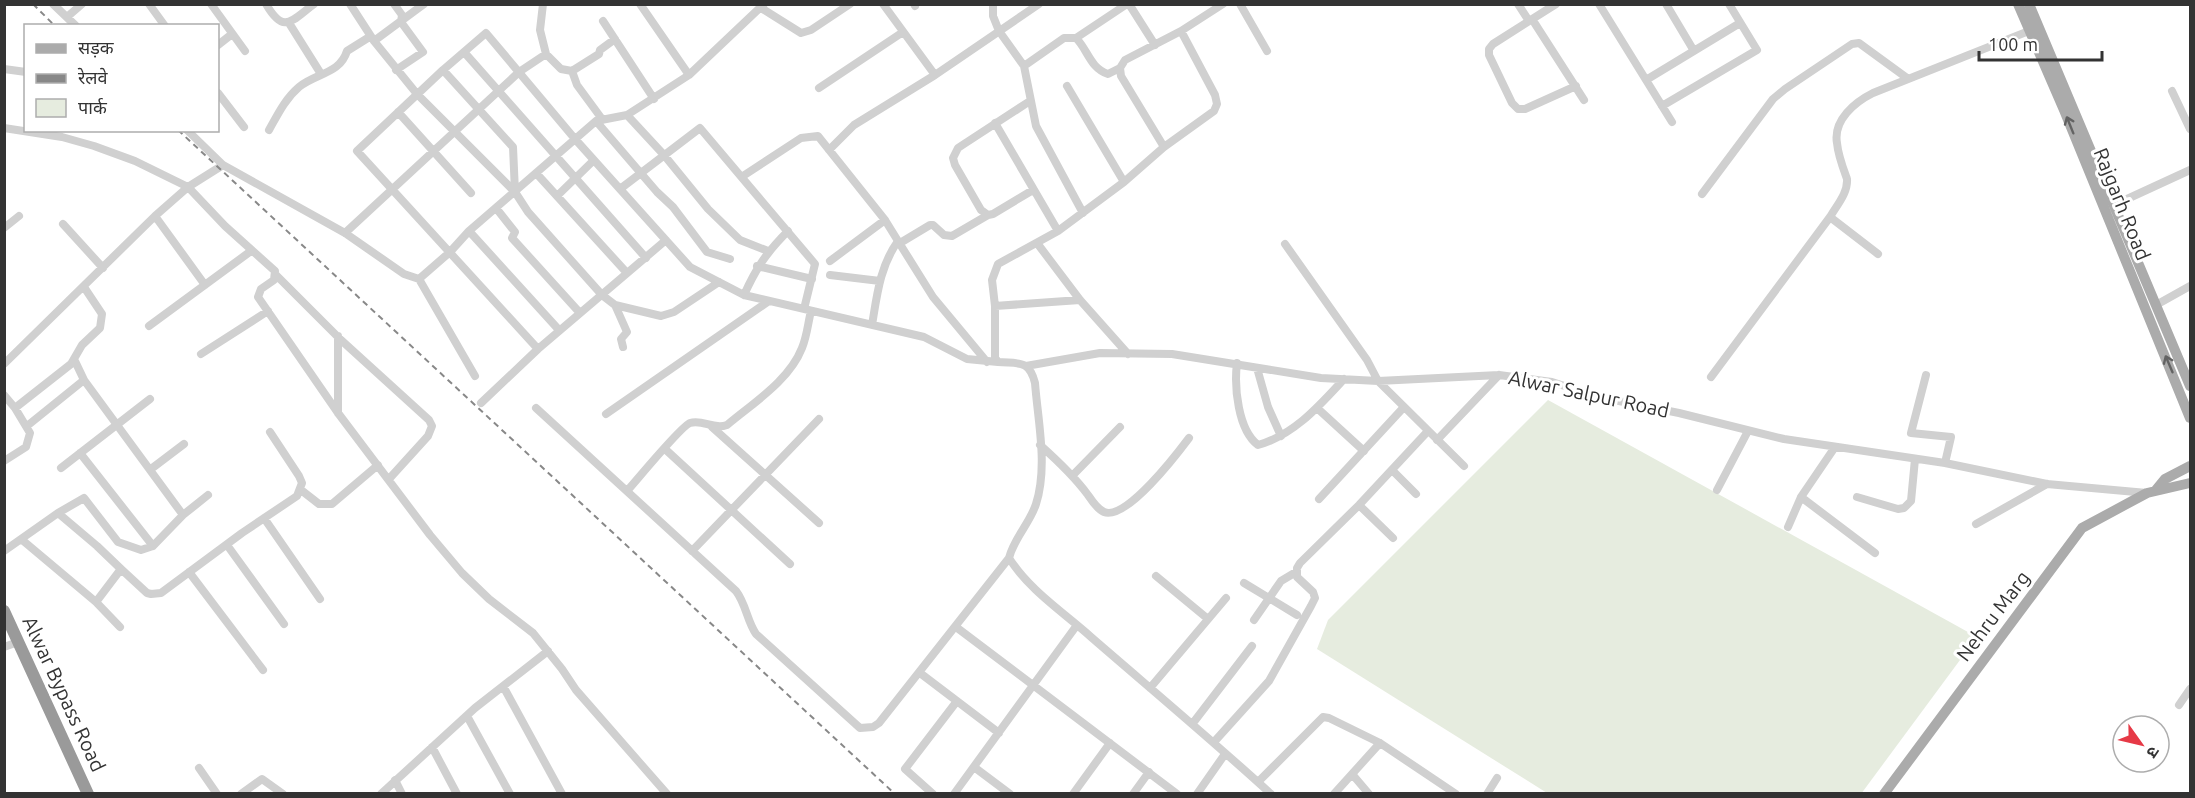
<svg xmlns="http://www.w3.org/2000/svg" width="2195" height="798" viewBox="0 0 2195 798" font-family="Ubuntu,'Noto Sans Devanagari',sans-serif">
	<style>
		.green { fill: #e6ecdf }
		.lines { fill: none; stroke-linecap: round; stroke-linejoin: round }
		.minor { stroke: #d0d0d0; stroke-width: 8 }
		.major { stroke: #ababab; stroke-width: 10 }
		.highway { stroke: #9a9a9a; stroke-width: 12 }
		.rail { stroke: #888; stroke-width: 2; stroke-dasharray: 6 4.5; stroke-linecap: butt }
		.oneway { stroke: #636363 }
		.labels { text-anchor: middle; stroke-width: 6; stroke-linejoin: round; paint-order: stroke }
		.street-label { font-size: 20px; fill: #333; stroke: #fff }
	</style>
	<rect width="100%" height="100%" fill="#fff"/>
	<path class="green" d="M1548,400L1977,637L1861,794L1547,793L1317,649L1328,620Z"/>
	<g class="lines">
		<path class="minor" d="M53,4L76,26
			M149,4L165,26
			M211,4L245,51
			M266,4C284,35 291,21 314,4
			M350,4L374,41L417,94L515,192L528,212L602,295L615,305L661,316L674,312L719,282
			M394,4L402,15L401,22L423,52L396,70
			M543,4L540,30L546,54
			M640,4L689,75
			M883,4L935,75
			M914,4L915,6
			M993,4V16L999,31L1024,66L1036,126L1083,213
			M1129,4L1155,45
			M1223,4L1181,31L1125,60L1120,68L1121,76L1164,147L1124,182L1058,231L998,264L992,280L995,306V358L998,362C1018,364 1029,359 1035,383C1038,422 1048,466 1036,504C1030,523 1014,538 1009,558C1029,590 1063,612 1091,637C1151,689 1212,740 1271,794
			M1240,4L1267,51
			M1518,4L1529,21
			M1556,4L1493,44L1489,49V55L1512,103L1518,109H1525L1576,86
			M1599,4L1672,122
			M1666,4L1694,51
			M761,8L801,33L811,30L850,4
			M67,17L82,4
			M1532,19L1584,100
			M603,21L654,99
			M289,23L321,74
			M1076,38L1127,4
			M374,41L424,4
			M218,45L232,34
			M464,52L646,258
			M1024,66L1064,38H1076C1088,50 1090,68 1108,74L1120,68
			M4,69L26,72
			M443,70L513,147L515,192
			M1646,80L1740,23
			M1067,86L1124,182
			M819,88L903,32
			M2172,91L2190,129
			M218,93L244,127
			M1030,101L964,144L958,148L953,158L955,165L981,210L988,215L993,214L1033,190
			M1662,106L1757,50L1729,4
			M398,112L471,193
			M627,115L664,155L708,209L740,240L768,251
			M602,119L577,85L572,71L599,54L600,50L615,39
			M596,121L657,192L673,207L707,252L730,259
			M995,123L1058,231
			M4,128L62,137L94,146L135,161L188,187L225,226L275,271L274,280L261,289L258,297L338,413L430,535L462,573L489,599L533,633L562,669L576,690L667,794
			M187,130L223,165L345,233L404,274L419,279L450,252L469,231L596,121L627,115L689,75L764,4
			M269,130C278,114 285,99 299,87C316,73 340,74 347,51L371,36
			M1164,147L1214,111L1217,104L1215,95L1181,31
			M829,150L854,125L935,75L1039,4
			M536,173L627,273
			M743,176L801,138L818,136L885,220L898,241C880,266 877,295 872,325
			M620,189L700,128L815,264L804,309
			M1702,194L1773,99L1785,89L1852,44L1859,43L1907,78
			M557,196L594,160
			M2114,205L2190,170
			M496,208L515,232L512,238L580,313
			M155,216L205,285
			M1830,217L1878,254
			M63,224L103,268
			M4,228L19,216
			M469,231L559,330
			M345,233L519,72L546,54L561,69L572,71
			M898,241L933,297L987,362
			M900,243L930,225H933L944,235L952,236L988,215
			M1037,243L1080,300L1128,354
			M1285,244L1367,360L1378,381L1464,466
			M830,261L885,220
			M757,266L812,279
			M276,275L341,340L429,420L432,426L428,436L389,479
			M830,275L880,281
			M419,279L475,376
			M744,295C756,268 767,252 788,231
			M615,305L627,332L621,339L623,347
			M2156,305L2190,286
			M995,306L1080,300
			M149,326L251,251
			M338,336V413
			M538,349L357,151L443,70L486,33L575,139L690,267L744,295L924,337L967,359L998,362
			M201,354L268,311
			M74,359L84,380L183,515
			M1237,363C1234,387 1238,430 1258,445C1294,435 1319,406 1344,379
			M4,364L155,216L188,187L223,165
			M1026,366L1100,353L1172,354L1321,378L1378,381L1499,375L1552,382L1599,397L1679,413L1784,439L1945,463L2047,484L2147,493
			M1257,368L1268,407L1281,436
			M1926,375L1911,433L1951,437L1945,463
			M1711,377L1830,217C1837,205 1848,193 1847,179C1843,168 1838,155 1837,143C1833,120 1855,102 1873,93L2034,29
			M4,395L15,408L30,433L26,447L4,461
			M481,403L538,349L666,240
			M15,408L71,364L82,345L100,328L102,314L84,287
			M536,408L736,591C746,604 747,621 756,634L860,728L873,727L879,723L1009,558
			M1317,408L1364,451
			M606,414L769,301
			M27,426L84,380
			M712,427L819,523
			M1437,440L1499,375
			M1040,445C1058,461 1074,476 1088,495C1092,501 1097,509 1104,512C1126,521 1177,454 1189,438
			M665,449L790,564
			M80,453L153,546
			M61,468L150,399
			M151,469L184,444
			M1392,470L1416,494
			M1073,475L1120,427
			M301,490L319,504H332L378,465
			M1717,490L1748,431
			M627,491C637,480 681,426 690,423C703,419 713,430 727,425C753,403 789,381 802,348C807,336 808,323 811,311
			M1801,497L1875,553
			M1857,497L1898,509L1904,508L1911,501L1915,459
			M1319,499L1404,407
			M1359,505L1393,538
			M58,513L97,546L121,569
			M264,518L320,599
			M1976,524L2047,484
			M1788,527L1801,497L1835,447
			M21,539L96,602L120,627
			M227,545L284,624
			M4,551L58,513L84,498L118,542L141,550L153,546L183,515L208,495
			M692,551L819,419
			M189,572L263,670
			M1156,576L1208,619
			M1244,583L1297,615
			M96,602L121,569L147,593L151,594L161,593L242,533L297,496L302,483L299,476L270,432
			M1254,620L1281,581L1296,572
			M956,627L1177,794
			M4,647L18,642
			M920,673L999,733
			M503,686L562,794
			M1150,688L1226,598
			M2179,705L2190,689
			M467,716L510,794
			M1193,723L1252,646
			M1214,742L1269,681L1311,606L1315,598L1313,592L1297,577V568L1300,563L1359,505L1428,431
			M432,747L457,794
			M974,767L1010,794
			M199,768L217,794
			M1352,774L1369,794
			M395,780L402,794
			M1258,782L1323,717L1329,718L1380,743L1456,794
			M241,794L262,779L283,794
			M381,794L475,708L548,651
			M933,794L905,769L957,701
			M954,794L1077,625
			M1073,794L1110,743
			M1133,794L1149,772
			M1197,794L1225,754
			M1334,794L1380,743
			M1487,794L1497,778"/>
		<path class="major" d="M2018,4L2064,110L2190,418
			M2029,4L2190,386
			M2156,490L2165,479L2190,466
			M1884,794L2082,528L2147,493L2190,483"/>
		<path class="highway" d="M4,611L88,794"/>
		<path class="rail" d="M33,4L55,26
			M178,130L895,794"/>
	</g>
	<defs><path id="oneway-shaft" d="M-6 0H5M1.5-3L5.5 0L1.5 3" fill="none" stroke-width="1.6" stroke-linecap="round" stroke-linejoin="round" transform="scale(1.5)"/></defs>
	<g class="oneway">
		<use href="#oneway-shaft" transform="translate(2070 125) rotate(-112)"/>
		<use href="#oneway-shaft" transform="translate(2169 364) rotate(-113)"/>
	</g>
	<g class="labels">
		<g class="street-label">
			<text transform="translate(2122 204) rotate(68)" y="7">Rajgarh Road</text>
			<text transform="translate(1589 394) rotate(12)" y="7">Alwar Salpur Road</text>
			<text transform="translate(1993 616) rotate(-53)" y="7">Nehru Marg</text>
			<text transform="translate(64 694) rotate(65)" y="7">Alwar Bypass Road</text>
		</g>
	</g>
	<rect width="2195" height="798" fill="none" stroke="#333333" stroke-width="12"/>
	<rect x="24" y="24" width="195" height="108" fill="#ffffff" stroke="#adadad" stroke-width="1.5"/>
	<rect x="36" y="44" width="30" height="9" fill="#ababab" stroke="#adadad" stroke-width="1.5"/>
	<text x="78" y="54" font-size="18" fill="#333333">सड़क</text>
	<rect x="36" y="74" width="30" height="9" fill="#888888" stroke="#adadad" stroke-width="1.5"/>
	<text x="78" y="84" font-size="18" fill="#333333">रेलवे</text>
	<rect x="36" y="99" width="30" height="18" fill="#e6ecdf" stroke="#adadad" stroke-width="1.5"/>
	<text x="78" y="114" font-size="18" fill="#333333">पार्क</text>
	<g transform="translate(2141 744) rotate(124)"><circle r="28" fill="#ffffff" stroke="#adadad" stroke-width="1.5"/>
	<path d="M0-4.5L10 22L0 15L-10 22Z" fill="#e63946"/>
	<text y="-9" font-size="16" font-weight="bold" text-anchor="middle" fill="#333333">उ</text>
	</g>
	<path d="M1979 51v9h123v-9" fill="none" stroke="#333333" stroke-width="3"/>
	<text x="1988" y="51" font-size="18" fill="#333333" stroke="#ffffff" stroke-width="4.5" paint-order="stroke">100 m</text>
</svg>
